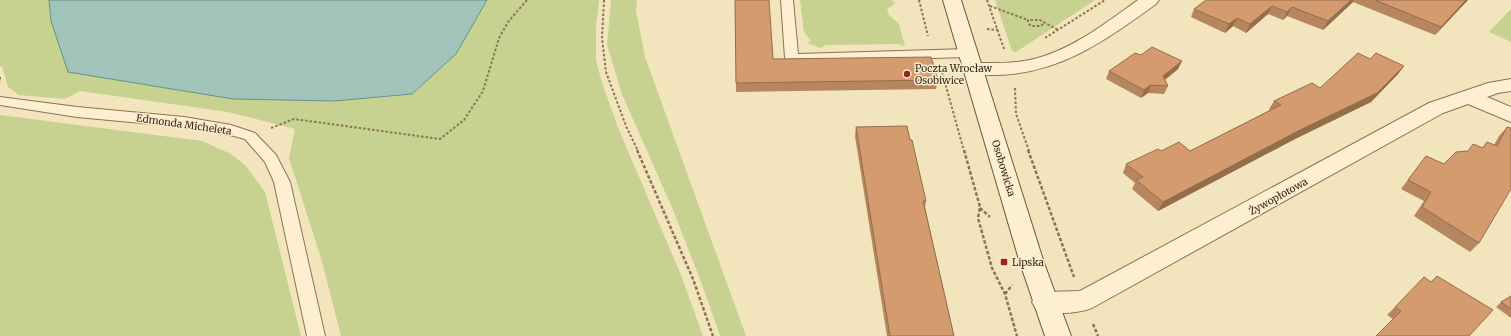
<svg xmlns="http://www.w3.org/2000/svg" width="1511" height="336" viewBox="0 0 1511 336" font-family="Merriweather,serif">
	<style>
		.green { fill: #c7d190 }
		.water { fill: #a1c3ba; stroke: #679188 }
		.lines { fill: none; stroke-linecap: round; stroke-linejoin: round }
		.lane-casing { stroke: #8c7354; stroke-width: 2 }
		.street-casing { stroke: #8c7354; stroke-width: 2 }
		.secondary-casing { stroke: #6d5438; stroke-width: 2 }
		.path-far1 { stroke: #8c7354; stroke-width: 2; stroke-dasharray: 2.5 2; stroke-linecap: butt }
		.path { stroke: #8c7354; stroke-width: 2.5; stroke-dasharray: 3.5 2; stroke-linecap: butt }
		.lane { fill: #fcf0d1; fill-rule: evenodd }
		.street { fill: #fcf0d1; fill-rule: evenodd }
		.secondary { fill: #fcf0d1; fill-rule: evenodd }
		.wall { fill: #b6865f }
		.shaded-wall { fill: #946d4d }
		.building { fill: #d49c6e; stroke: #946d4d }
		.poi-dot { fill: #a1211e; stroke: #f9edcd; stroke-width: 1.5 }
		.labels { text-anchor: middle; stroke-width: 3; stroke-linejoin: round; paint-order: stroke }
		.poi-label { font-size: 10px; fill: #392a1a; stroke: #f9edcd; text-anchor: start }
		.street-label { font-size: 10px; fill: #392a1a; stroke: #f9edcd }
	</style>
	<rect width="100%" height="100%" fill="#f2e4bd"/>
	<path class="green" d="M0,0H49L51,21L233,99L333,101L412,94L456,54L487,0H599L596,27V60L602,83L619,130L681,275L703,336H341L321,258L289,158L295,129L228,112L80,91L65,99L19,95L8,87L2,66L0,67Z
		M611,0H637L636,11L645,57L746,336H720L703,287L673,210L622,94L607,45Z
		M800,0H892L895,4L887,9L889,15L899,24L905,46L899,44L826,45L821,48L807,43L811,41L804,32Z
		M995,0H1095L1016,52L1012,51Z
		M1511,9V42L1489,32Z
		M0,115L202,141L231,154L245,165L265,192L301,336H0Z"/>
	<path class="water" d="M49,0H487L456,54L412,94L334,101L233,99L68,72L51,21Z"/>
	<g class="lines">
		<g class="lane-casing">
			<path id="lane" d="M781,0H793L798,54L968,49L973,50L974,53L973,56L968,57L792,62L787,61L785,58Z
				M0,97L77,107L184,117L231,125L255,133L276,155L290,182L325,336H307L274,182L265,162L245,139L230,135L184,127L77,117L0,105Z"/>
		</g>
		<g class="street-casing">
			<path id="street" d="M1138,0H1159L1156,4C1106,40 1060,74 996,75C985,75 975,76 965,73L962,69L965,65L972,63C992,63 1014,64 1034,59C1072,50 1107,22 1138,0Z
				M1511,79V91L1498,93L1487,97L1511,107V122L1468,104L1443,113L1092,308C1076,314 1052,315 1036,309L1032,302L1036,295L1045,292L1080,291L1429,103L1488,83Z"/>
		</g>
		<g class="secondary-casing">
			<path id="secondary" d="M943,0H961L1044,263L1071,336H1045L1020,263Z"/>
		</g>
		<path class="path-far1" d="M604,0L602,38L606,72L626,126L638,151
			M919,0L928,36
			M987,0L1004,49
			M990,6L1028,20
			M1043,24L1041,26H1031L1028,23V20H1040L1058,30
			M987,29L998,30
			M1045,38L1105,0
			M942,72L964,151
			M0,77V82
			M1015,88L1016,114L1029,151
			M271,128L294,119L440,139L464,120L483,91L499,38L508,22L527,0"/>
		<path class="path" d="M637,150L693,279L713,336
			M964,150L980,207L978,218L992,268L1005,294L1017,336
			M1028,150L1074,277
			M980,208L990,217
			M1005,294L1012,285
			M1093,324L1098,336"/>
		<use href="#lane" class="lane"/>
		<use href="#street" class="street"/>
		<use href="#secondary" class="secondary"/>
	</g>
	<path class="wall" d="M735,0L773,59L938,80L936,89L736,92Z
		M1206,0H1468L1435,35L1353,2L1323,30L1287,16L1283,20L1268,14L1246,33L1233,26L1225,33L1191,17L1194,9Z
		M1370,59L1404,66L1398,74L1371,102L1295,139L1158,211L1132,189L1135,183L1123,173L1126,164L1161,151H1190L1270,110L1269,109L1274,101L1320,88Z
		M1182,61L1178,69L1165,80L1168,86L1164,94L1148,93L1141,98L1106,79L1109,71Z
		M856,127L926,201L925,207L954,336H887L855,136Z
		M1507,127L1479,243L1470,252L1414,216L1424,201L1401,189L1426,156L1444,164L1468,151L1482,148L1487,142L1494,145L1499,136Z
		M1511,296V318L1496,307L1501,302Z
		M1395,307L1469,336L1393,319L1387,315Z"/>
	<path class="shaded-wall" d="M1351,0H1354L1353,2L1323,30L1328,21Z
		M1466,0H1468L1435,35L1441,27Z
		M1272,6L1268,14L1246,33L1250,24Z
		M1292,7L1287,16L1283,20L1287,12Z
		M1237,18L1233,26L1225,33L1229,24Z
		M1182,61L1178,69L1159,84L1163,76Z
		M1404,66L1398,74L1371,102L1295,139L1158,211L1163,202Z
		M1151,85L1148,93L1141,98L1144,90Z"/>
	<path class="building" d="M735,0H769L773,59L931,57L938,80L736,83Z
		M1206,0H1351L1328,21L1292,7L1287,12L1272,6L1250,24L1237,18L1229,24L1194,9Z
		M1375,0H1466L1441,27Z
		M1152,47L1182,61L1163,76L1168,86L1151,85L1144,90L1109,71L1135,53L1141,55Z
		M1358,53L1370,59L1376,53L1404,66L1377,93L1300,130L1163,202L1136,180L1143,177L1126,164L1158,149L1161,151L1179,142L1190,151L1281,105L1274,101L1312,83L1320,88Z
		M907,126L910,140H912L926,201H923L954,336H890L856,127Z
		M1507,127L1511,128V189L1479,243L1422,207L1431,192L1408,180L1426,156L1444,164L1456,152L1468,151L1473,144L1483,148L1487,142L1497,146Z
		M1437,276L1493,310L1469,336H1376L1401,311L1395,307L1424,277L1431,282Z
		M1511,296V309L1501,302Z"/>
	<g class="poi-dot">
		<circle cx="907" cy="74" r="4"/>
		<rect x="1000" y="258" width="8" height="8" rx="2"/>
	</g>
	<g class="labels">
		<g class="poi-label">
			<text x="915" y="72">Poczta Wrocław<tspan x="915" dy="12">Osobiwice</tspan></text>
			<text x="1012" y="266">Lipska</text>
		</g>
		<g class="street-label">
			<text transform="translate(184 124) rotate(8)" y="4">Edmonda Micheleta</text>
			<text transform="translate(1004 168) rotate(73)" y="4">Osobowicka</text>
			<text transform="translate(1278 196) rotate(-29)" y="4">Żywopłotowa</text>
		</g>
	</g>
</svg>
